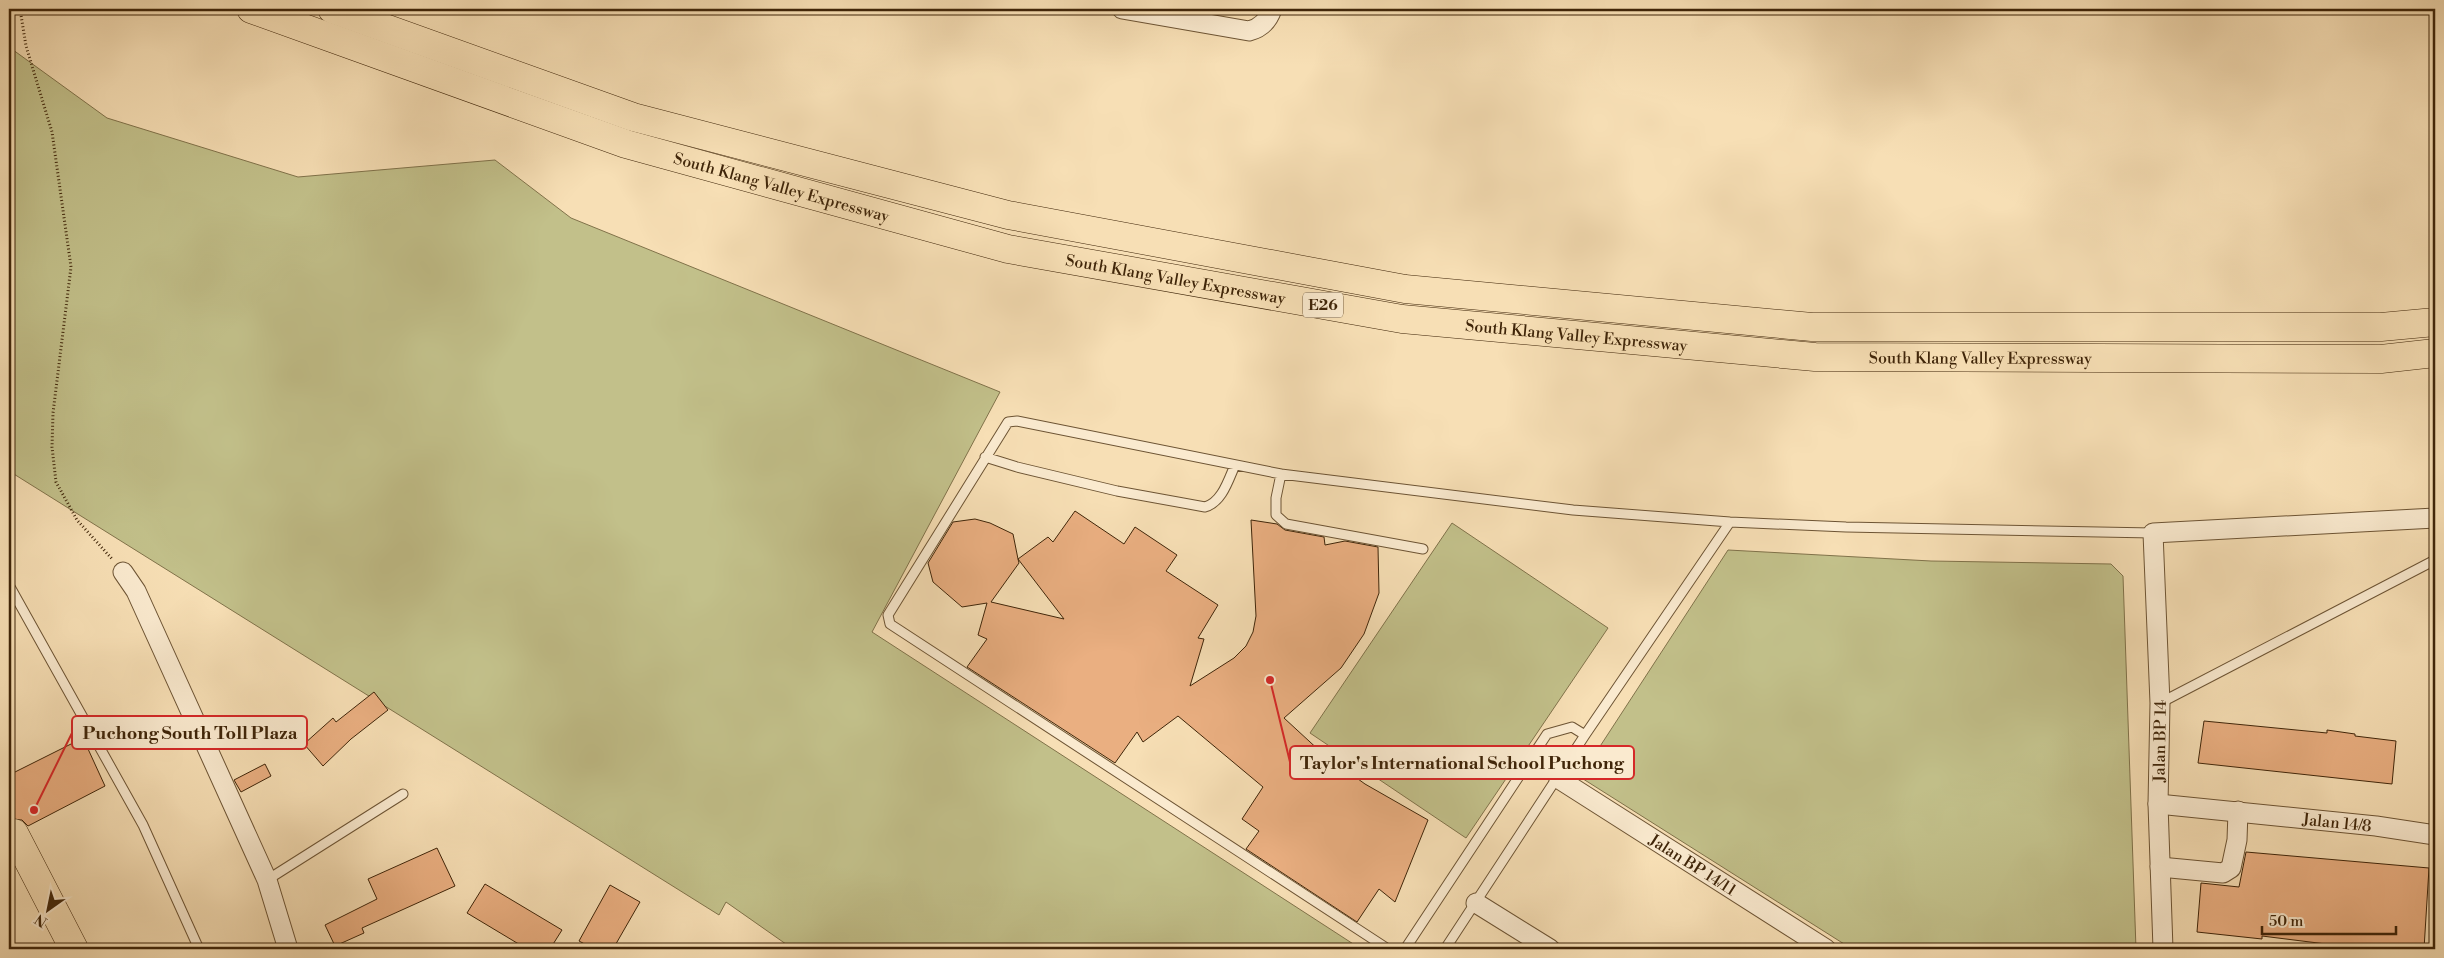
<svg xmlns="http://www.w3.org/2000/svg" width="2444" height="958" viewBox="0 0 2444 958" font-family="'Libre Bodoni',serif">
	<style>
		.green { fill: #c2c08a; stroke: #80724a }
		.building { fill: #eaaf81; stroke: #3f2509; fill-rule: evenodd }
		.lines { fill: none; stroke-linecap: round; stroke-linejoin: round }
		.lane-casing { stroke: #6d5434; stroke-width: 11 }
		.street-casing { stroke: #6d5434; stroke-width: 21 }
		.highway-casing { stroke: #3f2509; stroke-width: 29 }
		.path { stroke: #3f2509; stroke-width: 3; stroke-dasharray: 1 2.5; stroke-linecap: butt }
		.lane { stroke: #faeacf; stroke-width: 9 }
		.street { stroke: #faeacf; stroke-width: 19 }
		.highway { stroke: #f7dfb5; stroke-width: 28 }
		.labels { text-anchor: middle; stroke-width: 4; stroke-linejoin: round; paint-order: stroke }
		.shield { fill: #faeacf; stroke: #776044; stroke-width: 1 }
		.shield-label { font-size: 15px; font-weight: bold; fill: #3f2509 }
		.street-label { font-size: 16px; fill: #3f2509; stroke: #faeacf }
		.leader { fill: none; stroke: #d62828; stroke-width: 2 }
		.callout-dot { fill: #d62828; stroke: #faeacf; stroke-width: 2 }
		.callout { fill: #faeacf; stroke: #d62828; stroke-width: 2 }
		.callout-label { font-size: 18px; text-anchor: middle; font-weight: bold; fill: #3f2509 }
	</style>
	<rect width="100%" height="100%" fill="#f7dfb5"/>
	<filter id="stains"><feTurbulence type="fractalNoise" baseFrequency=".004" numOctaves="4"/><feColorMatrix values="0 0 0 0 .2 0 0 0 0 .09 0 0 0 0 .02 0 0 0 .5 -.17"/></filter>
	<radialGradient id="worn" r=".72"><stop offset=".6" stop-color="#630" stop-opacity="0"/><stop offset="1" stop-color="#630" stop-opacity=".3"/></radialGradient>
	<path class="green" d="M9,47L107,118L298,177L495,160L571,218L1000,392L872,632L1361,949H793L726,902L719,915L9,471Z
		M1452,523L1608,628L1466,838L1310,733Z
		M1728,550L1931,561L2111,564L2123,576L2136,949H1852L1580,777Z"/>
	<path class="building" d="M1075,511L1124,544L1135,527L1177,555L1166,571L1218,605L1198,638L1204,639L1190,686L1234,658L1246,646L1253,632L1256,616L1251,520L1277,524L1285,530L1324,537L1325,545L1345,541L1378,547L1379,593L1364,634L1341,668L1284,718L1322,753L1365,784L1428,820L1395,902L1379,889L1357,922L1246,849L1259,831L1242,819L1263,787L1178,716L1143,742L1137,732L1115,763L967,667L987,639L978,635L987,603L962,607L933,582L928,563L953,522L975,519L990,523L1013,534L1018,559L1048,537L1053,542ZM1018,559L1064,619L991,602L1019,563Z
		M374,692L388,710L351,739L323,766L304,744L333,718L336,722Z
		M2204,721L2327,733V730L2355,734V736L2396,741L2392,784L2198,763Z
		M83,738L105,786L28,826L22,820L9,819V775Z
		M265,764L271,776L241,792L234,780Z
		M437,848L455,886L362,928L364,933L335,946L325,925L377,899L368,879Z
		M2246,852L2429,868L2424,949L2350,947L2262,936V939L2197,932L2201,883L2239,887Z
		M485,884L562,930L550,949H527L467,913Z
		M610,885L640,902L613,949H594L579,941Z"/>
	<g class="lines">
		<g class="lane-casing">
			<path id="lane" d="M985,457L1017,467L1117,491L1205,507C1222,502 1228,481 1235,465
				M1281,474L1276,498V515L1286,524L1423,549
				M9,585L143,825L199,949
				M2160,703L2435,560
				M267,880L403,794
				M1388,949L890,624L888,615L1008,422L1017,421L1281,474L1573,510L1730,522L1846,527L2153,533
				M1405,949L1547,734L1572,727L1585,735
				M1445,949L1585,735L1730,522"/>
		</g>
		<g class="street-casing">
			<g id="street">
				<path d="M1122,9L1249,31C1261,28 1268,21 1272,9"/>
				<path d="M123,572L136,591L267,880L288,949"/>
				<path id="s1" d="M1559,779L1826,949"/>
				<path id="s2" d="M2158,804L2376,826L2435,835"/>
				<path d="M2160,867L2223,873L2231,868L2237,840L2238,811"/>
				<path d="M1476,903L1550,949"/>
				<path id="s3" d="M2163,949L2158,804L2160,703L2153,533L2435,518"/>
			</g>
		</g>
		<g class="highway-casing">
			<g id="highway">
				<path id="s4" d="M251,9L626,144L1008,249L1402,319L1815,357L2381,359L2435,353"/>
				<path d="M332,9L633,117L1008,215L1405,289L1812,327H2381L2435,322"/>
				<path d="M14,833L74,949"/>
			</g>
		</g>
		<path class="path" d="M20,9L26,46L52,132L71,267L53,413L52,447L56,482L77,520L113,560"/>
		<use href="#lane" class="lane"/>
		<use href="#street" class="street"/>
		<use href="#highway" class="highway"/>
	</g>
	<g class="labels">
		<rect class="shield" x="1303" y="292.5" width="40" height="25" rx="4"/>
		<g class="shield-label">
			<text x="1323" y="310">E26</text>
		</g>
		<g class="street-label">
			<text dy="6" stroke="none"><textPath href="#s4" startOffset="560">South Klang Valley Expressway</textPath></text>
			<text dy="6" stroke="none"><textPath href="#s4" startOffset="965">South Klang Valley Expressway</textPath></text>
			<text dy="6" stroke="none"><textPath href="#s4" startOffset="1370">South Klang Valley Expressway</textPath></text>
			<text dy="6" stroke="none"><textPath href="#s4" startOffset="1775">South Klang Valley Expressway</textPath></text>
			<text dy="6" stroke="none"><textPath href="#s3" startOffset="208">Jalan BP 14</textPath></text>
			<text dy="6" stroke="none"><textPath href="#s2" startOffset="180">Jalan 14/8</textPath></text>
			<text dy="6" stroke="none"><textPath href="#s1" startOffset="159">Jalan BP 14/11</textPath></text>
		</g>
	</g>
	<path class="leader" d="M34 810L72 733M1270 680L1290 762"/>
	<g class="callout-dot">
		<circle cx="34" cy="810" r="5"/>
		<circle cx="1270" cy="680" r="5"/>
	</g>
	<g class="callout">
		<rect x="72" y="716" width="235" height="33" rx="5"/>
		<rect x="1290" y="746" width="344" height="33" rx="5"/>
	</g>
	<g class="callout-label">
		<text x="190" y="739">Puchong South Toll Plaza</text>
		<text x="1462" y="769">Taylor's International School Puchong</text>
	</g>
	<rect width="2444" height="958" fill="none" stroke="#f7dfb5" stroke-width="30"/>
	<rect x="10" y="10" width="2424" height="938" fill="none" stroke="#3f2509" stroke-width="2.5"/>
	<rect x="15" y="15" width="2414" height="928" fill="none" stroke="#3f2509"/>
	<g transform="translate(48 910) rotate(213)" stroke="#faeacf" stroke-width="4" paint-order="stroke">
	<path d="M0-4L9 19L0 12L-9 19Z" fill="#3f2509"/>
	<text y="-8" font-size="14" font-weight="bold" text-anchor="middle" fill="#3f2509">N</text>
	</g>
	<path d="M2262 926v8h134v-8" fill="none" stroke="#3f2509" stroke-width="2.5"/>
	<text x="2269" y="926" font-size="15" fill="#3f2509" stroke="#faeacf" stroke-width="4" paint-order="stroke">50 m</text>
	<rect width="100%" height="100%" filter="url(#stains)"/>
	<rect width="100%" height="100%" fill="url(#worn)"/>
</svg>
